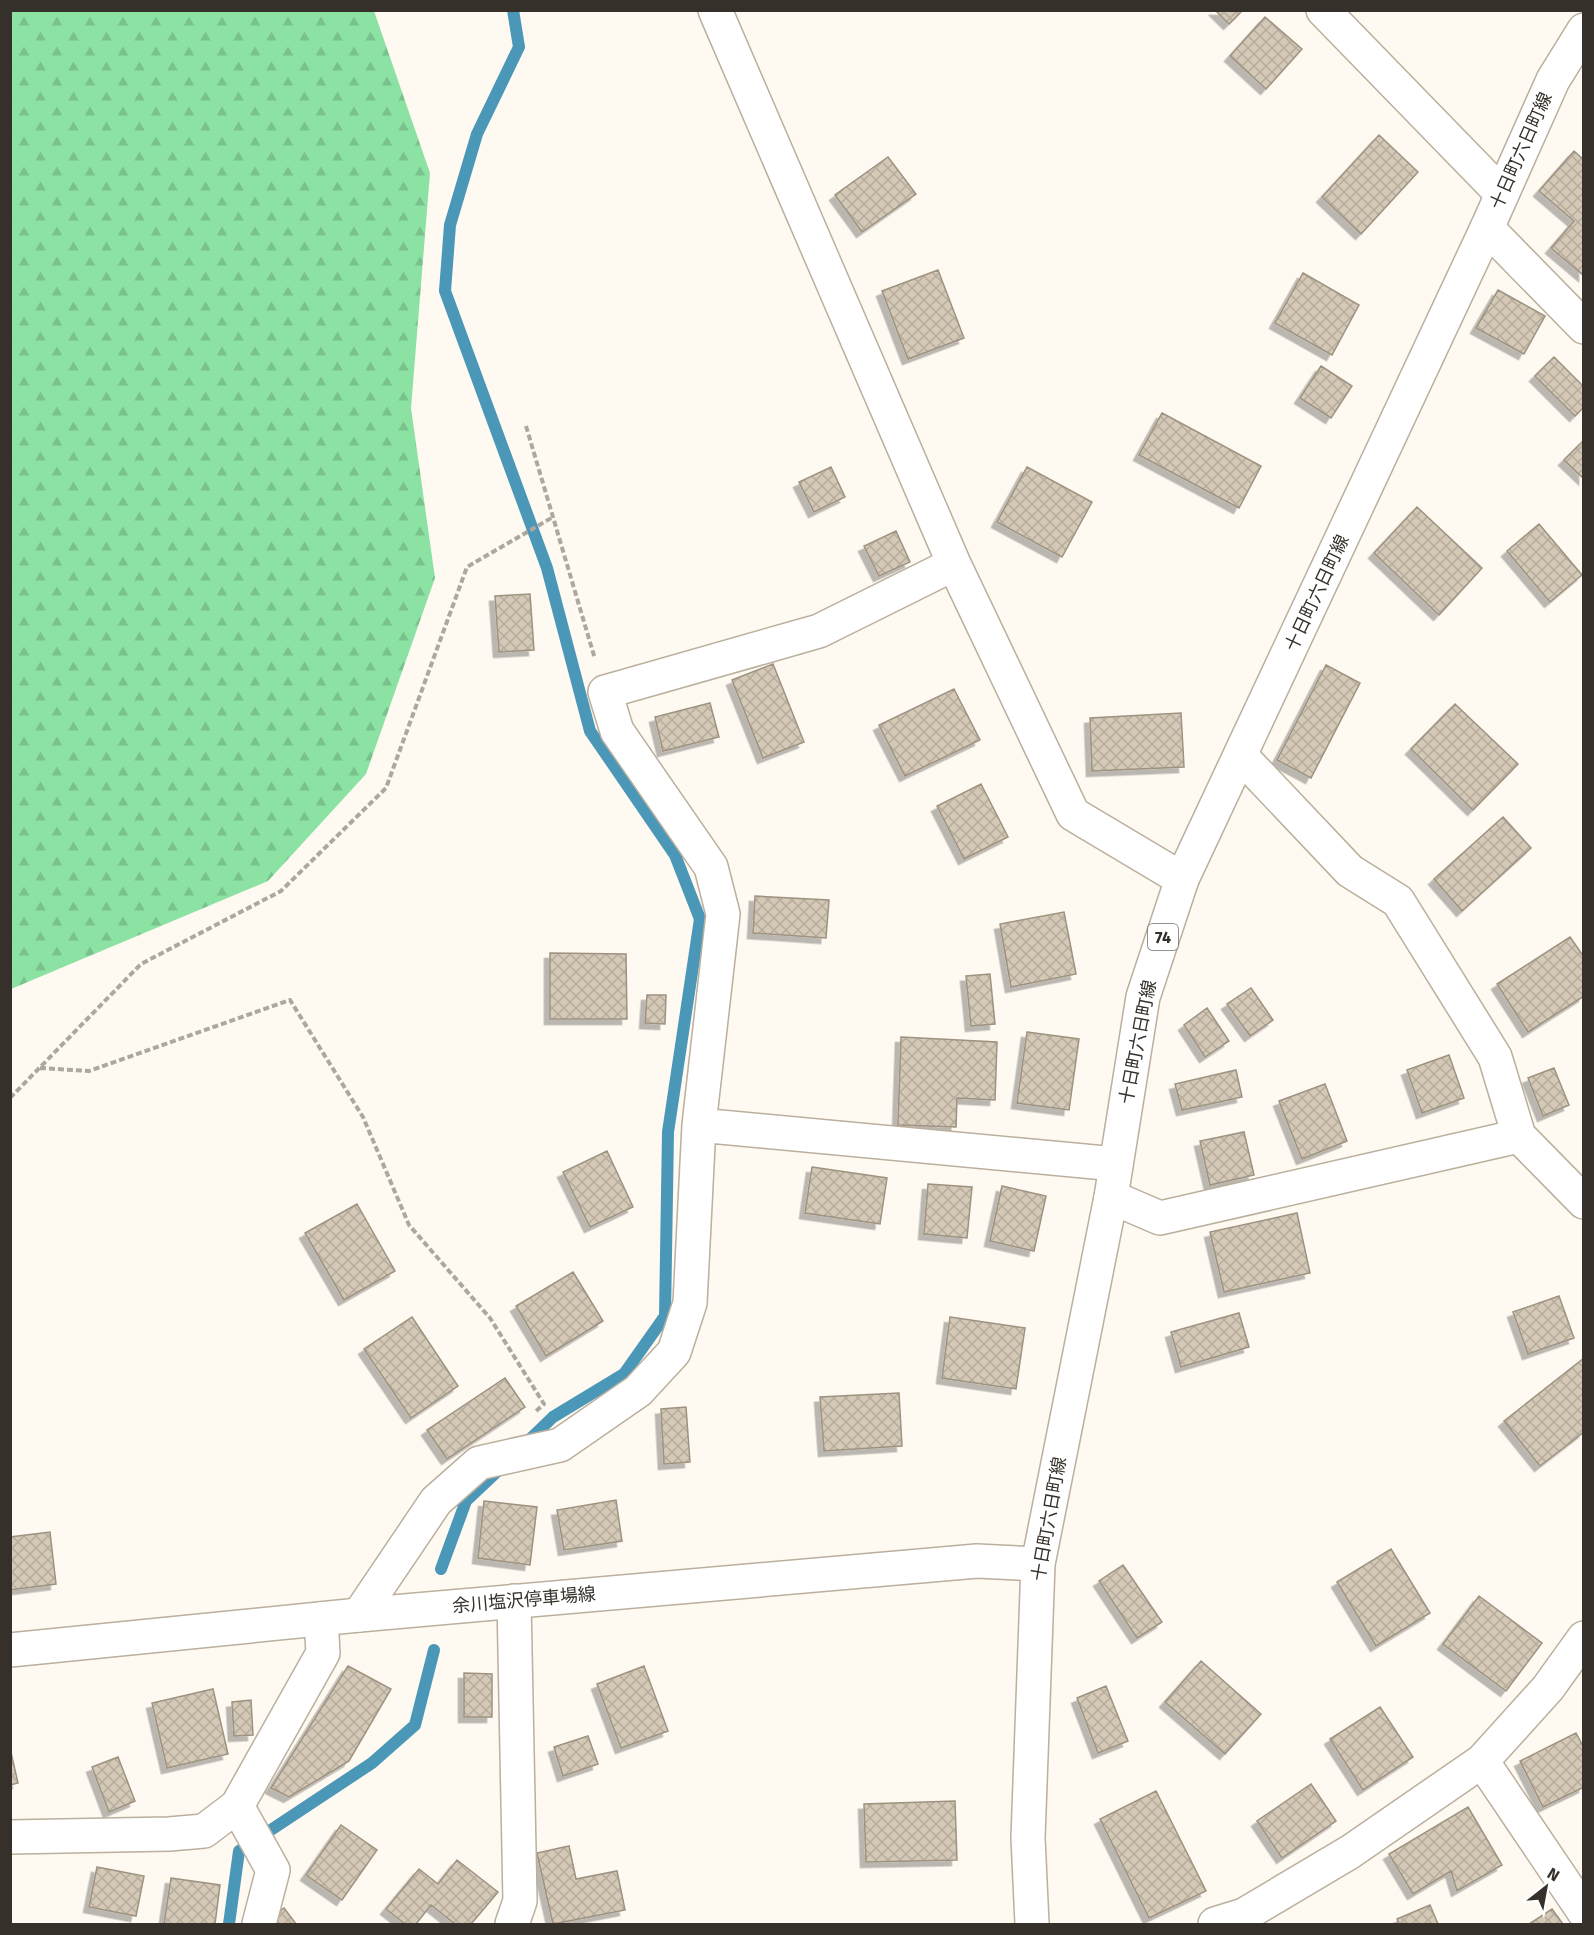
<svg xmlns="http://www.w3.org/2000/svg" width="1594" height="1935" viewBox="0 0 1594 1935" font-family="'Fira Sans','Noto Sans JP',sans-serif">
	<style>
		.forest { fill: url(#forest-firs) }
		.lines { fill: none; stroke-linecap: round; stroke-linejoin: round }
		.stream { stroke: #4b97b8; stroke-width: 12 }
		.building { fill: url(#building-cross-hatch); stroke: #9e9281; stroke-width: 1.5; filter: url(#shadow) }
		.minor-casing { stroke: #bbaf9d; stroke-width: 36 }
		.major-casing { stroke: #bbaf9d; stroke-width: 36 }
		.path { stroke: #aca79f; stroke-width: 4; stroke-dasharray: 6 3; stroke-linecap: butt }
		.minor { stroke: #fff; stroke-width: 33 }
		.major { stroke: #fff; stroke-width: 33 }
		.labels { text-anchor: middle; stroke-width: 5; stroke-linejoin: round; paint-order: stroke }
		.shield { fill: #fff; stroke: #726e69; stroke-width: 1.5 }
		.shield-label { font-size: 16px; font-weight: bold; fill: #353029 }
		.street-label { font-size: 18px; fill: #353029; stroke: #fff }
	</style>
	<defs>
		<pattern id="forest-firs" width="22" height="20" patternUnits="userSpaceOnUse" patternTransform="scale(1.5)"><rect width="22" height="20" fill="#8be2a3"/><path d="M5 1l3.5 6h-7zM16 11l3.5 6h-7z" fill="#79c28c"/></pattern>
		<pattern id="building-cross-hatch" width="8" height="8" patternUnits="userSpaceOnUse" patternTransform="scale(1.5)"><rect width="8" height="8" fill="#d4c8b6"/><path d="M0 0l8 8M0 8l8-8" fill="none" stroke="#b7ac9c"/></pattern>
		<filter id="shadow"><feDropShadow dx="-5.5" dy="5.5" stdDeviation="0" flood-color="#0004"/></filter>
	</defs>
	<rect width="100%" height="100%" fill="#fef9f1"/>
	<path class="forest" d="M11,10L374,11L430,173L411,408L435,578L366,774L268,881L11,989Z"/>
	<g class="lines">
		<path class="stream" d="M513,10L519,47L477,134L450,225L445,291L547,568L590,731L675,855L700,919L668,1132L665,1316L624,1374L553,1417L526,1443
			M441,1569L466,1501L501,1468
			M229,1924L239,1851L372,1763L415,1725L434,1650"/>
	</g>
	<path class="building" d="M1215,10H1243L1229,24Z
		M1265,17L1302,49L1266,89L1230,56Z
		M1379,135L1418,172L1361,234L1322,197Z
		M1574,151L1584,160V276L1551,248L1574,221L1539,191Z
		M888,157L916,194L862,232L835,195Z
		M938,270L964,338L908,359L882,291Z
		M1303,273L1359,305L1332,355L1275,323Z
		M1498,290L1545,316L1524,354L1476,328Z
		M1554,357L1584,387V407L1575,416L1535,376Z
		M1321,366L1352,386L1331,418L1300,398Z
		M1162,413L1261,466L1239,508L1139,455Z
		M1584,440V479L1564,460Z
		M831,467L845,497L814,512L799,482Z
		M1027,467L1092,502L1062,557L997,522Z
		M1417,507L1482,568L1439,615L1374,553Z
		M1539,524L1582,575L1550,602L1507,551Z
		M896,531L910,562L879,576L864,546Z
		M530,594L534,650L499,652L495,596Z
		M773,664L804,742L763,758L732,680Z
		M1326,665L1360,683L1311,778L1277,760Z
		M954,689L980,740L905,776L879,725Z
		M710,703L719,737L663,751L655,717Z
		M1455,704L1518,764L1473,810L1411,749Z
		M1181,713L1184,767L1092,771L1090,718Z
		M981,784L1008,837L964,859L937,806Z
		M1503,817L1531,848L1462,911L1434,879Z
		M755,896L829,900L826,938L753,933Z
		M1064,912L1076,974L1011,987L1000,924Z
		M1570,937L1584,957V996L1528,1032L1497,984Z
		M550,953L626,954L627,1019H550Z
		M990,974L995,1024L971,1026L966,976Z
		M1251,988L1273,1020L1250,1036L1227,1004Z
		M647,995H666L665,1024L645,1023Z
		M1207,1008L1229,1041L1205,1057L1184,1025Z
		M1027,1032L1079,1039L1069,1110L1017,1103Z
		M901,1037L997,1042L995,1100L957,1098L956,1127L898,1125Z
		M1449,1055L1464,1098L1422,1113L1407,1070Z
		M1554,1068L1569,1105L1543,1116L1528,1078Z
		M1236,1070L1242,1097L1182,1110L1175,1084Z
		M1325,1084L1347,1141L1302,1159L1279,1101Z
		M1244,1132L1254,1175L1210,1185L1200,1141Z
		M607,1151L633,1207L590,1227L563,1172Z
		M812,1167L887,1178L880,1224L805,1213Z
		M928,1184L972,1187L967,1238L924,1234Z
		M1002,1186L1046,1196L1034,1251L990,1241Z
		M357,1204L395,1271L344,1300L305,1233Z
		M1297,1213L1310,1273L1224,1292L1210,1232Z
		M573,1272L603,1321L546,1356L516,1306Z
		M1559,1296L1574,1338L1528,1354L1513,1312Z
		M1239,1313L1249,1347L1181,1367L1171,1332Z
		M412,1317L458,1386L411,1418L364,1349Z
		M950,1317L1025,1328L1016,1389L942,1378Z
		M1584,1358V1432L1540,1466L1504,1421Z
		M505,1378L525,1407L447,1459L427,1430Z
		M899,1393L902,1446L824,1451L820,1397Z
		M686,1407L690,1462L664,1464L661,1409Z
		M616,1500L622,1541L564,1550L557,1510Z
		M484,1501L537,1507L530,1565L478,1558Z
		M50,1532L56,1584L10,1590V1537Z
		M1391,1549L1430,1613L1376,1646L1337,1582Z
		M1123,1565L1162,1622L1137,1638L1099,1581Z
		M1479,1596L1542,1643L1506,1691L1443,1644Z
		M1201,1661L1261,1714L1225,1754L1165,1702Z
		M348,1666L391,1689L349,1761L289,1797L271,1788Z
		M644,1666L668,1731L621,1748L597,1684Z
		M464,1673L492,1674V1717H464Z
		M1106,1686L1128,1741L1098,1753L1077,1698Z
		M213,1689L228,1754L167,1768L152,1703Z
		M251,1700L253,1735L234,1736L232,1702Z
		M1380,1707L1413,1757L1363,1790L1330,1739Z
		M1576,1733L1584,1748V1787L1543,1807L1520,1761Z
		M588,1736L598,1764L563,1776L554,1747Z
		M10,1748L18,1783L10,1785Z
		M118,1757L135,1801L109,1812L92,1767Z
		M1311,1784L1336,1821L1282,1858L1257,1821Z
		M1156,1791L1206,1891L1149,1918L1100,1819Z
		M955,1801L957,1860L866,1862L864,1804Z
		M1468,1807L1502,1865L1457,1891L1451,1871L1413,1894L1389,1854Z
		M341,1825L377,1850L342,1900L306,1875Z
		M569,1846L576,1879L617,1871L625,1910L553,1924L537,1853Z
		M457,1860L498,1892L471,1924H455L431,1905L416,1924H405L386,1909L419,1869L438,1884Z
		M97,1867L144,1876L136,1916L89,1907Z
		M171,1878L220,1885L215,1924H164Z
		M1430,1905L1438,1924H1399L1397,1919Z
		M284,1908L296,1924H267L265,1922Z
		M1552,1909L1563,1924H1529Z"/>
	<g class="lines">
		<g class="minor-casing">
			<path id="minor" d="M715,10L954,564L1073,814L1182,879
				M1323,10L1502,194
				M1487,228L1584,327
				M1241,756L1350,871L1398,901L1495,1057L1519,1136L1584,1202
				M699,1125L1116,1164
				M1111,1197L1160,1218L1519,1136
				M359,1615L436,1501L479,1463L560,1445L638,1391L674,1352L690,1303L699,1125L723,914L711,867L617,731L605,692L819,631L954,564
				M1482,1761L1584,1912
				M237,1806L273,1870L259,1924
				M10,1837L169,1834L204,1831L237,1806L323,1653L321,1619
				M512,1924L520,1901L514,1601
				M1215,1924L1244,1915L1350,1852L1482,1761L1548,1688L1584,1638"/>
		</g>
		<g class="major-casing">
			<path id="major" d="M10,1650L359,1615L977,1561L1038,1564
				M1032,1924L1028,1838L1038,1564L1111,1197L1143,997L1182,879L1487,228L1553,80L1584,30"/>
		</g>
		<path class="path" d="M526,426L595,659
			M40,1068L89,1071L290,1000L363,1117L409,1225L490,1318L544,1404L534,1413
			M10,1098L141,964L281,891L386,788L467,567L553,517"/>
		<use href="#minor" class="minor"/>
		<use href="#major" class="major"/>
	</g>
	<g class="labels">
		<rect class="shield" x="1148" y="924" width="30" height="26" rx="4.5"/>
		<g class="shield-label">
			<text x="1163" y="943">74</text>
		</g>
		<g class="street-label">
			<text transform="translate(1521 151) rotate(-66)" y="6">十日町六日町線</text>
			<text transform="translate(1317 593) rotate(-65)" y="6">十日町六日町線</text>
			<text transform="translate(1138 1042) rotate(-79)" y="6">十日町六日町線</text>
			<text transform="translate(1049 1519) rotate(-80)" y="6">十日町六日町線</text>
			<text transform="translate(524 1600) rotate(-5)" y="6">余川塩沢停車場線</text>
		</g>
	</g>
	<rect width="1594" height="1935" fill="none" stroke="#353029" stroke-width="24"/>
	<g transform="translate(1546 1887) rotate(31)" stroke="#ffffff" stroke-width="4.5" paint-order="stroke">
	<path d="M0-4.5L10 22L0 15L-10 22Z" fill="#353029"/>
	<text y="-9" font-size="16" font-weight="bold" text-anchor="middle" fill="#353029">N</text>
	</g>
</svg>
